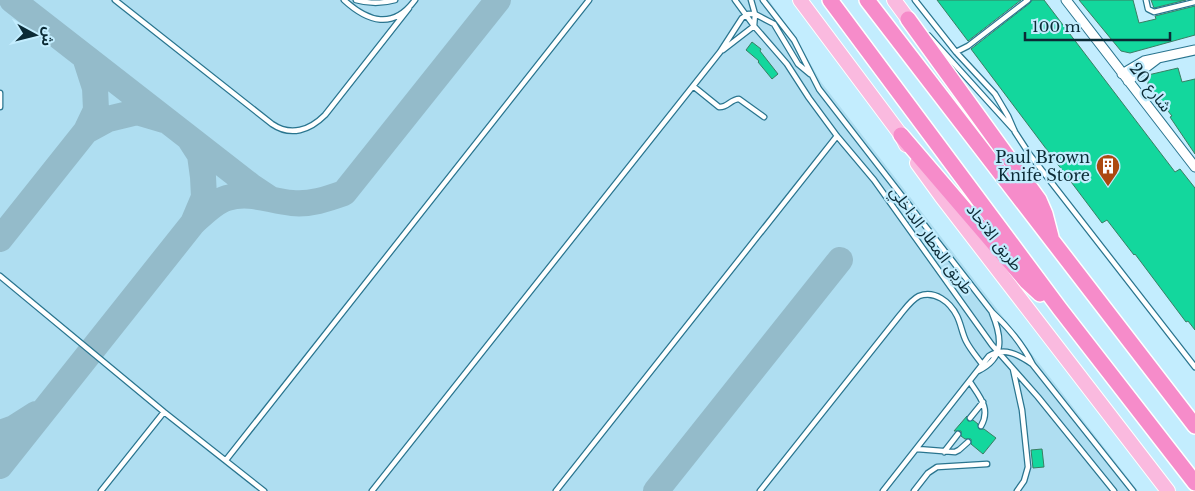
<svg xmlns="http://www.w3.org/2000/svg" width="1195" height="491" viewBox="0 0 1195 491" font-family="'Libre Baskerville','Noto Sans Arabic',serif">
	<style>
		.built { fill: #afdef1 }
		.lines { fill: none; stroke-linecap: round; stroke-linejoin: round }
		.taxiway { stroke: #94bbca; stroke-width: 26 }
		.building { fill: #13d79d; stroke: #3a7e63 }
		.service-casing { stroke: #2a758f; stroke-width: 7 }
		.minor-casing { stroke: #2a758f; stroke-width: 11 }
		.primary-casing { stroke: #fff; stroke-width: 16 }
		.motorway-casing { stroke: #fff; stroke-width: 18 }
		.service { stroke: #fff; stroke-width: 4.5 }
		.minor { stroke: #fff; stroke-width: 9 }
		.primary { stroke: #fabadf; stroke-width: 14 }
		.motorway { stroke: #f68cca; stroke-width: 15 }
		.labels { text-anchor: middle; stroke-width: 4.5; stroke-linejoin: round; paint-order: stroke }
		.street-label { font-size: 16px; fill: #0b2a35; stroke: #c3edfe }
		.poi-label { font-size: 16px; fill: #0b2a35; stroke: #c3edfe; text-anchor: end }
	</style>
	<rect width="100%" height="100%" fill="#c3edfe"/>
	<path class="built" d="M0,0H769L801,47L821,82L1138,491H0Z"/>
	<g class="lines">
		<path class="taxiway" d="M12,0L251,186L269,198
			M85,57L95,88L96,110L86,131
			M189,138L200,155L203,177L204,197L193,223
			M0,239L86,131L108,119L137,112L164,120
			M0,433L14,428L36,414
			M0,466L193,223C203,214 214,202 227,198C250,191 270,201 292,203C310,205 327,199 344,193L498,0
			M656,491L840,260"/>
	</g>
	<path class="building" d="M937,0H1021L968,41Z
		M1032,0H1044L1175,172L1180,169L1195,188V330L1188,321L1186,322L1135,254L1134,255L1107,220L1102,223L971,49L1030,3Z
		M1079,0H1133L1139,23L1156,19L1155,16L1195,6V35L1130,53L1121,51Z
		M1151,0H1186L1154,8Z
		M752,42L761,49L760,51L778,74L772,79L758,62L759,61L746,50Z
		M1178,68L1182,82L1195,79V154L1170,117L1172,116L1148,86V75Z
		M967,416L968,421L973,420L978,424L979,429H984L996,438L983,454L971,444V439H965L961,436V431H954Z
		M1042,449L1044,467L1033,468L1031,450Z"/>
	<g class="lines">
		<g class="service-casing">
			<path id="service" d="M115,0L272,124C291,137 310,130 325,115L409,8
				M344,0C368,22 393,30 415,0
				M356,0C370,4 381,4 395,0
				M735,0L754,26L787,64L809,98L837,136L874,180L992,345L1038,397L1114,491
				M763,0L794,40L819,89L992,312C1008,327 1023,345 1033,365L1133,491
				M915,0L956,52L995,94L1008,116L1015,132L1030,155L1195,367
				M1146,0L1148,9L1154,12L1195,2
				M929,36L1013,129
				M723,50L754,26L755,14L751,0
				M956,52L968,46L1028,0
				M693,86L719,107C727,108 731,99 739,99L764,117
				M0,93V107
				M0,276L164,412L264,491
				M1013,369L1022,410L1028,467L1024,481L1017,491
				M978,371C1005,358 1002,337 992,313
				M970,382C980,397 991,409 981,426
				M970,418L983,402
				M917,449L955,452L959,450L968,442
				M944,452L958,434
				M226,460L589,0
				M101,491L164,412
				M372,491L720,52L742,18L748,14H755L774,24L798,64L810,74
				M556,491L837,136
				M760,491L900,315C905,309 911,300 919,296C935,290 950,302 957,316C961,324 962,333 966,341C970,349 976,356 982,364
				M883,491L989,356C1004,347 1018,354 1032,364
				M914,491L928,473L937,467L987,464"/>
		</g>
		<g class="minor-casing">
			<path id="minor" d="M1066,0L1195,167
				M1122,74L1144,61L1195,50
				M1128,81L1157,59"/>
		</g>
		<g class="primary-casing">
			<path id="primary" d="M800,0L901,135L906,145
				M894,0L908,19
				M917,163L941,196L1168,491"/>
		</g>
		<g class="motorway-casing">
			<path id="motorway" d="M830,0L1060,309L1195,483
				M867,0L1195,426
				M908,19L1039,200L1045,214L1051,237
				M901,135L1027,282L1040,294"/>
		</g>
		<use href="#service" class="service"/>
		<use href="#minor" class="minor"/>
		<use href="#primary" class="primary"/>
		<use href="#motorway" class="motorway"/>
	</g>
	<defs>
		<g id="building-pin" transform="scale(1.25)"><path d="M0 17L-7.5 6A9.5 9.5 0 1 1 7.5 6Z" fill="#ac4910" stroke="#c3edfe"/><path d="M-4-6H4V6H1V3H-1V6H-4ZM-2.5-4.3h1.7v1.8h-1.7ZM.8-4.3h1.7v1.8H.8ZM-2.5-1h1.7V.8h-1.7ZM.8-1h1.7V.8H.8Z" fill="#fff"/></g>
	</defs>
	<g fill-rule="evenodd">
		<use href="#building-pin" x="1108" y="166"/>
	</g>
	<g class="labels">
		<g class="street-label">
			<text transform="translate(1151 87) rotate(52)" y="6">شارع 20</text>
			<text transform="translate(995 237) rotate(52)" y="6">طريق الاتحاد</text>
			<text transform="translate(932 240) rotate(54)" y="6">طريق المطار الداخلي</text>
		</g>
		<g class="poi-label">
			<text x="1090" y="163">Paul Brown<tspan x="1090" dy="18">Knife Store</tspan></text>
		</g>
	</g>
	<g transform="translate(35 35) rotate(97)" stroke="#c3edfe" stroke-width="4" paint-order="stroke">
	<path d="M0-4L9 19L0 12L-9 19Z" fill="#0b2a35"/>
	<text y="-8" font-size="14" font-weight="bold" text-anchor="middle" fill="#0b2a35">ش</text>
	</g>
	<path d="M1025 32v8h145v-8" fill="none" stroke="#0b2a35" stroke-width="2.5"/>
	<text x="1032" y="32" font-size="15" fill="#0b2a35" stroke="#c3edfe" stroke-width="4" paint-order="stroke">100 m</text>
</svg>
